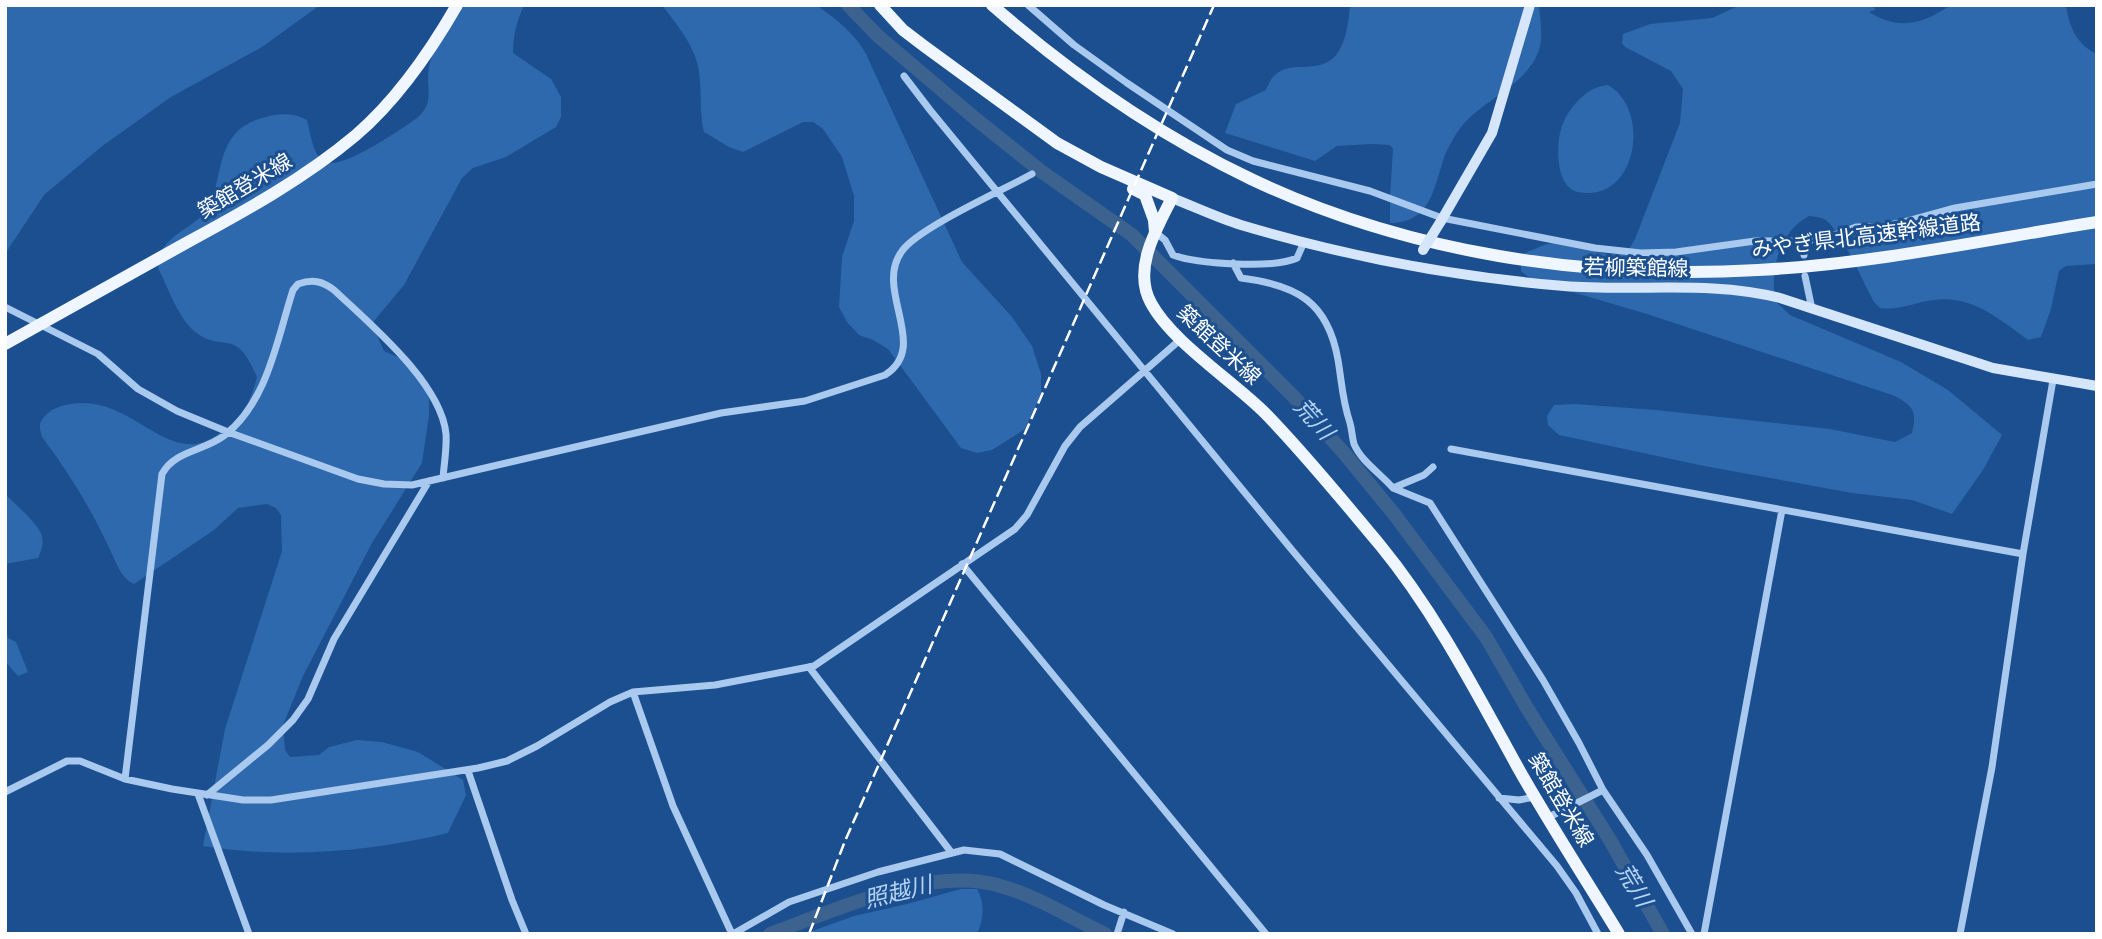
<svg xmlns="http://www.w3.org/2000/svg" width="2102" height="939" viewBox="0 0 2102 939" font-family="Overpass,'Noto Sans JP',sans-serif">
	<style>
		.green { fill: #2e69ad }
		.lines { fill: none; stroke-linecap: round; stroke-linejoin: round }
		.river { stroke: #3c6290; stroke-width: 14 }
		.street { stroke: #a9c9ee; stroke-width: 7 }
		.secondary { stroke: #d6e6fa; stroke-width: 10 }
		.primary { stroke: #f0f6ff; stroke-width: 12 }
		.rail { stroke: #fff; stroke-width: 2.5; stroke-dasharray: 12 5; stroke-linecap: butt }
		.secondary-bridge { stroke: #d6e6fa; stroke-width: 10 }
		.labels { text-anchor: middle; stroke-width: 6; stroke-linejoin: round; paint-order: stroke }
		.street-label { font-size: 21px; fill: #fff; stroke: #1b4f8f }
		.water-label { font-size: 23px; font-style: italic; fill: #b5d3f5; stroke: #1b4f8f }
	</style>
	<rect width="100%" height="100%" fill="#1b4f8f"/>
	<path class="green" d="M5,5H320L262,47L171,97L101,147L44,195L5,254Z
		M464,5H524C517,21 513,35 513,53L551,79L561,97V117L556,127L506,157L473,168L462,178L404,285L374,321V329L384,351L407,361L424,376L429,399V415L422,463L372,543L303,676L283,725L285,750L290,757L319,755L329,747L357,740L382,742L418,752L463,780L466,795L448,833C368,852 284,859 203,846L225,729L282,551L281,515L276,508L267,504L238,508L214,530L134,584C122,579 117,565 112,554C93,512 70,474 42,437C39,427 38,422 47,414C53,408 63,405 71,404C123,395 157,449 196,444C207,442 216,436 224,430C244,416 251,400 257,377C235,324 223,355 194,331C177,316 168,287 158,268C158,238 186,232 204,214C211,208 213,198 215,190C223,154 226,126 266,117C280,113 294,113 307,120C310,131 313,155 323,161C339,173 401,129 417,118C436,102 425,88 429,67C433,45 452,24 464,5Z
		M662,5H816C838,20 862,39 871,65L962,262L1012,317L1032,346L1041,374V394L1025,429L992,450L977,453L961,448L888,349L873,340L859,335L847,322L839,307L842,257L854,221V196L842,157L823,129L813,122H803L743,152L729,147L704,132C699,112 702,92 699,72C696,47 677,25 662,5Z
		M1350,5H1539C1540,21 1544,38 1538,53C1524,87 1482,100 1461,127C1455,135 1449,146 1445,155C1434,186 1432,223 1390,223V196L1393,149L1390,145L1371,144L1337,146L1315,161L1225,133L1236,104L1266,90C1285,37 1343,108 1350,5Z
		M1740,5H1874L1875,10L1869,12C1891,26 1912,27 1936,14C1942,11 1948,6 1955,5C1992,3 2029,5 2066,5C2069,27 2077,45 2097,54V264L2066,266L2059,271L2051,309L2041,337L2028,340C1999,319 1972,295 1934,300C1915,302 1899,311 1880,308L1874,302C1862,280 1846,241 1829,223C1824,217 1817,217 1809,216C1779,232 1769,271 1776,302L1790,315L1901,362L1948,390L2002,435L1983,470L1952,514L1912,500L1852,493L1704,466L1559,435L1548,425L1547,416L1554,405L1575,404L1656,410L1830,429L1895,442L1912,433C1917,411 1914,407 1895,396L1647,314L1532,280L1521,271V255C1530,251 1542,245 1552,243C1579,239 1596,262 1628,251L1635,239L1680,123L1683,89L1671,71L1625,47L1622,43L1623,34L1650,24L1712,18Z
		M1608,85C1652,110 1637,204 1578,192C1554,187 1555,139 1564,121C1572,104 1589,86 1608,85Z
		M5,494C15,504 38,523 42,536C44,543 41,552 38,558L5,564Z
		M5,627L8,638L16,642L28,672L18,676L5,661Z
		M961,889H977C985,903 984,919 977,934H804L854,916L907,904Z"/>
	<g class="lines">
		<path class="river" d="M848,5L878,36L977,120L1042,172L1132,235L1293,396L1344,453L1394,514L1486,637L1527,708L1610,840L1663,934
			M770,934C834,911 928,866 997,885C1035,895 1069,917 1105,934"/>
		<path class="street" d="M1028,5L1074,45L1127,83L1227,150L1253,161L1370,191L1442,218L1595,248L1641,253L1676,252L1755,241H1803L1829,237L1856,227H1880L1904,222L1955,208L2097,184
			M904,76L930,110L1292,550L1557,866L1576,893L1598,934
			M1155,232L1165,240L1173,255C1197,264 1274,269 1297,258L1304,242
			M1803,241L1804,255
			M1233,263L1241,278C1297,285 1328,302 1338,360C1342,383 1342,399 1350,423C1352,430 1352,437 1354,444C1361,461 1381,474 1393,488
			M1805,276L1812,309
			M5,307L98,354L138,389L177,411L228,432L358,479L384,484L412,485L721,413L805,401L885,375C931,346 873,290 902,251C918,228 1003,190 1032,174
			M1451,449L2023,554
			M1433,467L1424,475L1393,488L1430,503L1543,680L1579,743L1603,790L1647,855L1692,934
			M962,564L1266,934
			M809,667L951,852
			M633,692L673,806L732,934
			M468,771L512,900L526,934
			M125,779L162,474C175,450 205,451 225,435C268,401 277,339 293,290L298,284C313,279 322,281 334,290C370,324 441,383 446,434C447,448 444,464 443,478
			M5,792L67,761H80L125,779L172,789L243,800H271L478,768L507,761L537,746L610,702L633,692L715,685L814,666L1015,529L1027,515L1065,446L1080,427L1181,339
			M198,794L249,934
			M207,795L268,745L293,720L308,699L334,639L429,481
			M1499,798L1519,800L1535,797
			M1547,818L1603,790
			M733,934L789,902L878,872L964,850L1000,854L1104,905L1173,934
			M1117,934L1124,912
			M1704,934L1782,510
			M1960,934L1992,767L2023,554L2053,380"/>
		<path class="secondary" d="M1172,198C1195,207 1218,218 1241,225C1345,256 1456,277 1564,286C1637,292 1709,280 1780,298L1993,368L2097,386
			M1441,221L1492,133L1530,5"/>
		<path class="primary" d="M880,5L903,30L924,46L1057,143L1101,167L1172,198C1157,228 1132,269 1151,303C1171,341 1233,381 1265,413C1306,455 1343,501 1380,545C1435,612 1475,690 1517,766C1549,823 1585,878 1619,934
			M992,5C1071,74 1157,134 1251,179C1407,253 1587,280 1758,270C1872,264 1984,240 2097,222
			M1133,189L1145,195L1154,220L1155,232
			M5,344C65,310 126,277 186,243C245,211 305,178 356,135C398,99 430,52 457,5"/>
		<path class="rail" d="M809,934L845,841L1214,5"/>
		<path class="secondary-bridge" d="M1423,250L1441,221"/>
	</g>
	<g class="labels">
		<g class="street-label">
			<text transform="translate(245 186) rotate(-31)" y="7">築館登米線</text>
			<text transform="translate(1866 236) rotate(-7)" y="7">みやぎ県北高速幹線道路</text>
			<text transform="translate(1636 268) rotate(1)" y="7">若柳築館線</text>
			<text transform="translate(1219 345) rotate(43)" y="7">築館登米線</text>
			<text transform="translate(1561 800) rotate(59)" y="7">築館登米線</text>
		</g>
		<g class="water-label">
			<text transform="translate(1314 419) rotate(48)" y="8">荒川</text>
			<text transform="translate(1634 885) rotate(59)" y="8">荒川</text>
			<text transform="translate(898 892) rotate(-14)" y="8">照越川</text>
		</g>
	</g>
	<rect width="2102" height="939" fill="none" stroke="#ffffff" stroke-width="14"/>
</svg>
